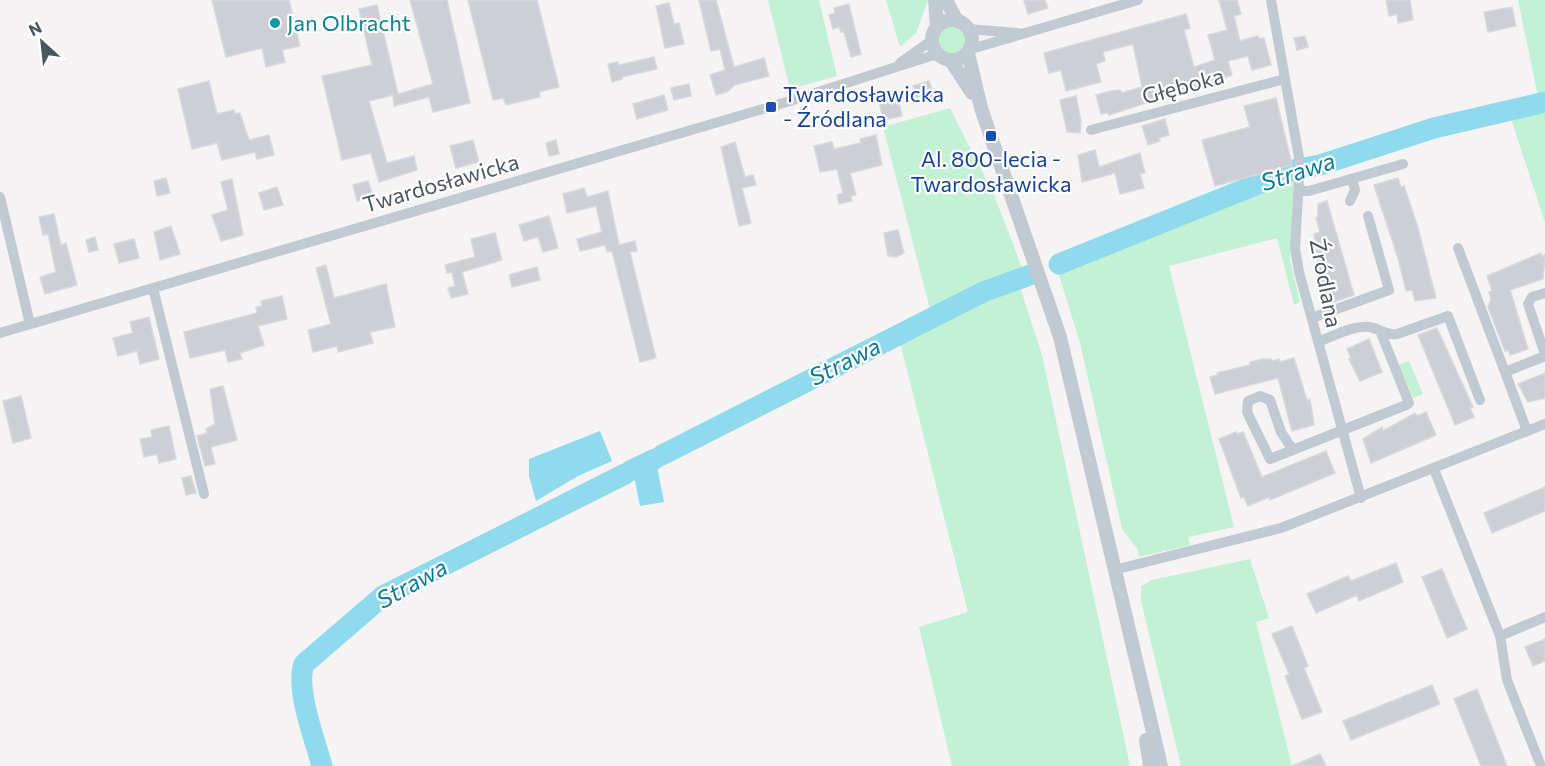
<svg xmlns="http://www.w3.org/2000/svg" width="1545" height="766" viewBox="0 0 1545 766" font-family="Commissioner,sans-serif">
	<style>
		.green { fill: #c3f1d5 }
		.water { fill: #90daee }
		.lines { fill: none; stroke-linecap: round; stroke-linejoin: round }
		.river { stroke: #90daee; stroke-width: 21 }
		.building { fill: #cdcfd5; stroke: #d7d9de; stroke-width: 1.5 }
		.minor { stroke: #c1cad2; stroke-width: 10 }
		.tertiary { stroke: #c1cad2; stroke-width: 14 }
		.culture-dot { fill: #0f9aa8; stroke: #fff; stroke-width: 2 }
		.transit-dot { fill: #1a4fb4; stroke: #fff; stroke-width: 2 }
		.labels { text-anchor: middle; stroke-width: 4.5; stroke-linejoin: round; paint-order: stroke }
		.culture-label { font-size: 22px; fill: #0d838f; stroke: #fff; text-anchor: start }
		.street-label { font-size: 22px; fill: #4a5661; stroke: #fff }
		.transit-label { font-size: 22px; fill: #164399; stroke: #fff; text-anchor: start }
		.water-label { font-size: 24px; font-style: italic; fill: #0c7c9b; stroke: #fff }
	</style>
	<rect width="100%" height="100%" fill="#f5f3f3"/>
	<path class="green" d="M768,0H819L837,76L790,89Z
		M886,0H928L916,33L900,47Z
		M1518,0H1545V99L1540,100L1538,96Z
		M938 39a14 14 0 1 1 28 0a14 14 0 1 1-28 0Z
		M1545,106V222L1509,113Z
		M950,108L994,195L1024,273L931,313L883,127Z
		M1294,178L1290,260L1300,302L1294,305L1277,238L1169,266L1234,527L1188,537L1190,545L1139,557L1138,550L1122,529L1080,343L1058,272Z
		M1020,287L1042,355L1130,766H952L919,627L968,612L900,342L982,300Z
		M1409,361L1423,394L1413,398L1399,365Z
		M1250,559L1269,618L1256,622L1292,766H1181L1141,601V586L1152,580Z"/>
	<path class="water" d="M600,431L612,461L578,476L536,501L529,476V459Z
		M657,466L664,502L640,506L634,476Z"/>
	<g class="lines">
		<path class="river" d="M1059,264L1293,170L1320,165L1434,128L1545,102
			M662,455L983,292L1030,275
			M630,471L655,459
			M322,766C315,740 295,688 304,664L383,596L625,474"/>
	</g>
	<path class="building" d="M212,0H289L300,46L282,50L285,62L266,67L262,48L226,57Z
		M410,0H447L470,103L433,112L429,97L394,106L393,95L369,101L387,163L414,156L417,170L379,182L371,153L342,160L322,76L372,65L359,9L377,5L398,94L433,84Z
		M468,0H537L559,87L539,92L540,97L506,105L503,98L493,100Z
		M699,0H716L734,67L764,58L769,76L735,85L727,92L716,95L710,75L725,70L720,49L711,51Z
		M1024,0H1045L1048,8L1028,14Z
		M1219,0H1237L1241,14L1234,16L1240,41L1258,36L1259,39L1264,38L1271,65L1252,70L1248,56L1228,61L1232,75L1109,115L1108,113L1101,114L1096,95L1111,91L1120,90L1121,93L1142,87L1133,44L1103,52L1105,61L1096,64L1101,82L1066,91L1061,70L1049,73L1044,53L1186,14L1190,28L1184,30L1194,67L1215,60L1208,35L1227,30Z
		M1386,0H1410L1413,20L1398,23L1397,14L1389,16Z
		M669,3L674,24L679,23L684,44L665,48L656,6Z
		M849,4L861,54L851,57L844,32H841L839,27L833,29L829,15L835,13L834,8Z
		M1512,7L1516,26L1488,32L1484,12Z
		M1305,36L1308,47L1297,50L1294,38Z
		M654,57L657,69L622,77V79L612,82L608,64L618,62L619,65Z
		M209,81L217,114L234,110L235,114L240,113L249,140L269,135L274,155L257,159L255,152L222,160L217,143L192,149L178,89Z
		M929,81L934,96L917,101L913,86Z
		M689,84L691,96L674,100L671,88Z
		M664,95L668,110L637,119L633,104Z
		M1076,96L1081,121L1080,133L1067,132L1060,100Z
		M898,97L902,116L883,120L879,101Z
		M1276,98L1292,165L1215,186L1202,140L1250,127L1244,106Z
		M1165,119L1169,135L1159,138L1160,141L1148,145L1142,126Z
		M876,135L882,165L850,173L856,195L851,196L852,201L839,204L837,195L843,193L837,169L820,172L814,146L832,142L834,149L861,143L860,139Z
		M473,140L479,162L456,168L450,146Z
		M556,140L559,154L549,156L546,143Z
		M735,142L745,177L753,175L756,185L742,188L751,223L739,226L721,147Z
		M1095,150L1099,167L1140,153L1145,173L1140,174L1144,188L1120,194L1115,173L1082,182L1078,155Z
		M166,178L170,193L157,196L154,181Z
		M1398,178L1401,187L1404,186L1418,228L1436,298L1415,301L1412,290L1406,291L1398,258L1374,185Z
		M232,179L243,235L221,241L212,215L228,210L221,182Z
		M368,181L373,196L357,201L353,185Z
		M277,187L283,205L264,210L259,193Z
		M584,188L587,197L608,191L619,245L635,241L637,251L630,252L656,358L640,362L612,251L607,252L605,245L580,251L577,239L602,232L596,206L567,213L563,194Z
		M1327,201L1354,295L1328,304L1320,277L1314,234L1320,232L1316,218L1318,217V204Z
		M54,214L61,245L66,243L77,285L45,294L40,277L56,272L48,234L43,235L39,217Z
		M549,216L558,248L543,252L538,237L524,241L519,225Z
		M171,226L180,254L160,260L154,232Z
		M898,230L904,253L896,257L888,256L884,233Z
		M495,233L502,260L462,272L468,294L451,298L448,288L455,286L452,272L447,273L445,265L475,257L471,239Z
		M95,237L98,250L89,252L86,240Z
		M134,239L139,258L119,263L114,244Z
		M1541,253L1542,256L1545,255L1543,279L1510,290L1528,349L1510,355L1508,350L1505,351L1488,307L1491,299L1489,292L1492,291L1487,276Z
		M326,265L334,298L386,284L395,327L370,332L373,343L338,352L337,346L313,352L308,330L331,324L316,268Z
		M537,267L540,280L512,287L509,275Z
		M282,296L287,319L258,326L264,345L240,353L242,359L228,362L225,350L190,358L184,332L257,313L256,307L262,306L261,301Z
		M149,317L159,359L140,364L137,351L118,356L113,338L133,333L130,322Z
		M1437,328L1473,407L1470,408L1474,417L1455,425L1418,335Z
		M1369,339L1382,372L1360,381L1349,359L1351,358L1347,349Z
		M1294,358L1307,400L1310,399L1314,425L1292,431L1278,378L1215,394L1210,377L1218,375L1217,373L1250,365V362L1262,359H1271L1272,361L1279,359L1280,362Z
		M1545,373V398L1528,402L1518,384Z
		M223,386L237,440L211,447L215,464L205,466L197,436L207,433L206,429L215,424L210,389Z
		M21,396L31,438L13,443L3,401Z
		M1426,412L1436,435L1371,463L1363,439L1382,427L1383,431L1415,413L1417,416Z
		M169,426L176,459L159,463L157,454L144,457L140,439L152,437L151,430Z
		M1236,432L1237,434L1243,432L1262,477L1326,451L1335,473L1270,500L1269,497L1248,506L1244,497L1241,498L1219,439Z
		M191,476L196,493L186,495L182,478Z
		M1545,487V511L1492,533L1484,513Z
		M1396,563L1403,582L1359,601L1357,595L1316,613L1307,594L1348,576L1351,581Z
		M1442,569L1467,629L1447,638L1422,577Z
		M1292,626L1308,666L1304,668L1322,712L1302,719L1285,676L1289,674L1272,634Z
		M1545,639V661L1533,666L1525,647Z
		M1432,685L1440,704L1351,740L1343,721Z
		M1477,689L1507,766H1481L1454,699Z
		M1320,754L1326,766H1292Z"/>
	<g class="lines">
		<path class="minor" d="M1271,0L1300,163L1295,248L1299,272L1361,498
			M969,29L1018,33
			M971,49L1138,0
			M900,63L932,40
			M1091,130L1285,79
			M1299,191H1309L1403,164
			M0,197L30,324
			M1350,201L1355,190L1352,179
			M1458,248L1505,372
			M153,288L204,494
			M1545,293L1532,297L1528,304L1545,354
			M1312,318L1389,290L1368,216
			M0,333L790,101L937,54
			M1318,342C1334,336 1353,325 1370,327C1381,329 1385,336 1397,334L1448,316L1480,400
			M1527,431L1505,372L1545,356
			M1293,450L1281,432L1270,400L1260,396L1248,401L1247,412L1270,459L1406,405L1409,403L1381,333
			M1434,469L1500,636L1507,680L1541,766
			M1114,570L1281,528L1545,424
			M1500,636L1545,617"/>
		<path class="tertiary" d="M935,0L937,27
			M946,0L957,21
			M932 40a20 20 0 1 1 40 0a20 20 0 1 1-40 0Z
			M968,53L981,108L1060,337L1161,766
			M951,61L972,93
			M1146,740L1150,766"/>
	</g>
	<circle class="culture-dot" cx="275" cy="23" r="6"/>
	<g class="transit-dot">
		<rect x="765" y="101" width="12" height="12" rx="3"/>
		<rect x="985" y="130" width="12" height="12" rx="3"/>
	</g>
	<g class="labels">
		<g class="culture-label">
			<text x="287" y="31">Jan Olbracht</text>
		</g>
		<g class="street-label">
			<text transform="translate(1183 86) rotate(-15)" y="8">Głęboka</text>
			<text transform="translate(441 183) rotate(-16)" y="8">Twardosławicka</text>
			<text transform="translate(1326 283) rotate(79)" y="8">Źródlana</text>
		</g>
		<g class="transit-label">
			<text x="783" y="102">Twardosławicka<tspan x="783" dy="25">- Źródlana</tspan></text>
			<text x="991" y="167" text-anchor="middle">Al. 800-lecia -<tspan x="991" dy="25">Twardosławicka</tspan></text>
		</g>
		<g class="water-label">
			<text transform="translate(1298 172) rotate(-18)" y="8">Strawa</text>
			<text transform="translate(845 362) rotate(-27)" y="8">Strawa</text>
			<text transform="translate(412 584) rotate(-29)" y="8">Strawa</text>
		</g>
	</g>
	<g transform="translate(42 42) rotate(333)" stroke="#ffffff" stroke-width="4.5" paint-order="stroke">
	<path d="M0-4.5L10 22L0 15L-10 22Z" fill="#4a5661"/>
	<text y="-9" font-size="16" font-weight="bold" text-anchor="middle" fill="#4a5661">N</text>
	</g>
</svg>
